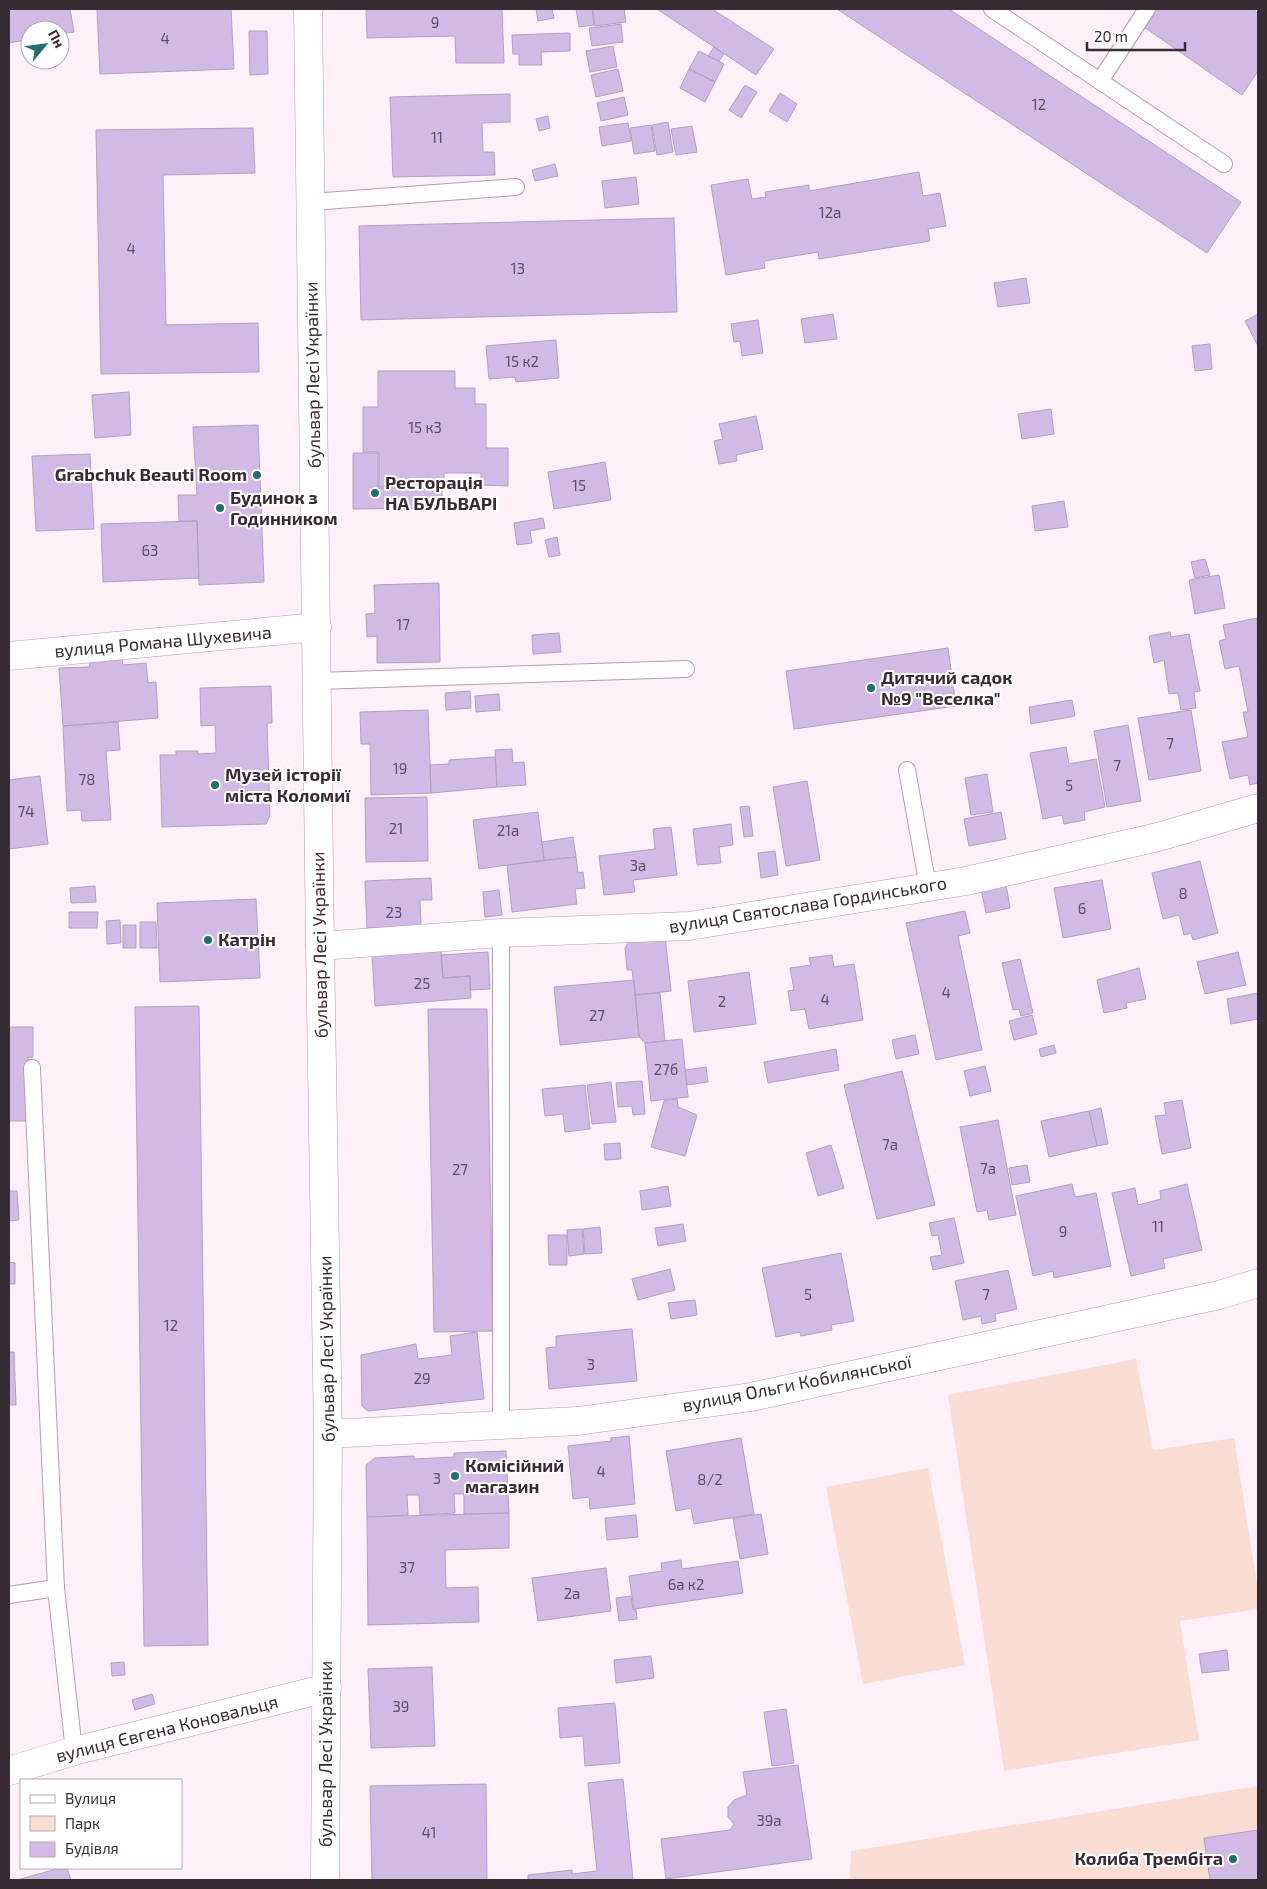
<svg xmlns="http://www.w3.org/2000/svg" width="1267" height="1889" viewBox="0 0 1267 1889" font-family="'Exo 2',sans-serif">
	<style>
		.green { fill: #f9ddd5 }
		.building { fill: #d3b9e6; stroke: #b3a0c0 }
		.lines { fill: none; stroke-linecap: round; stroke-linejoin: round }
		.service-casing { stroke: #bb99af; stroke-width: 18 }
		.minor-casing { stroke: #bb99af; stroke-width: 29 }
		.tertiary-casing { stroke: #bb99af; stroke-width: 29 }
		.service { stroke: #fff; stroke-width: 16 }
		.minor { stroke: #fff; stroke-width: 28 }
		.tertiary { stroke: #fff; stroke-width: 28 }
		.poi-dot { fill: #236e70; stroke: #fff; stroke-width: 2 }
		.labels { text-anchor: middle; stroke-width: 4; stroke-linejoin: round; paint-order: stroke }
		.number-label { font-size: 15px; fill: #604e60 }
		.street-label { font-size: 18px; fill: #392b34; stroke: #fff }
		.poi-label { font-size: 18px; font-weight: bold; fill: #392b34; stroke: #fff; text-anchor: start }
	</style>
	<rect width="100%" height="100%" fill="#feeff9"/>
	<path class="green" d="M1136,1359L1153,1450L1234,1438L1258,1591V1609L1180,1621L1199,1740L1004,1771L948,1395Z
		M928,1468L965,1665L863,1684L826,1487Z
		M1258,1786V1880H850L851,1851Z"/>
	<path class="building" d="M9,9H70L74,32L60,34V30H30V39L9,43Z
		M97,9H231L234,69L100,74Z
		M366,9H502L504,63H456L455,36L367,38Z
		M536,9H552L554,18L538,21Z
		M576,9H592L594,25L579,27Z
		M593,9H624L626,22L595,26Z
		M657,9H712L774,49L756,75Z
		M837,9H949L1241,202L1207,253Z
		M1156,9H1252L1258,13V71L1242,95L1144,27Z
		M621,24L623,42L592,46L589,28Z
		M249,31H267L268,74L250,75Z
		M570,33V51L541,52L542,65H519V54H513L512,35Z
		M613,46L617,67L590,72L586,51Z
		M714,47L724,54L719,61L708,56Z
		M699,51L724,64L715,82L689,69Z
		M618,69L623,91L596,97L591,75Z
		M689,69L715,82L705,102L680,88Z
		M745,85L757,92L741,118L729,110Z
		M780,93L797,104L787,122L769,111Z
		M510,94V122L482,123L483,152H494L495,175L393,177L390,97Z
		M624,97L628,115L601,121L597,103Z
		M548,116L550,128L539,131L536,119Z
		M668,122L673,152L657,155L652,125Z
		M628,123L631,141L602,146L599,127Z
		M651,125L655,151L634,154L630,128Z
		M692,126L697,152L676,155L671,129Z
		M253,128L255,173L163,175L166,325L258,323L259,372L101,374L96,130Z
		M555,164L558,176L535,181L532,170Z
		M919,172L923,196L940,193L946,226L928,229L930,241L819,259L818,252L764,261L765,268L726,275L711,185L748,179L752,199L766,197L765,192L809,185V191Z
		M636,177L639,204L605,208L602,181Z
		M674,218L677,312L361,320L359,226Z
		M1026,278L1030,303L998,307L994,283Z
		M833,314L837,339L805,343L801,319Z
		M1258,314V346L1245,321Z
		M758,320L763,353L742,356L740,341L734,342L731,324Z
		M556,340L559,378L516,382L515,377L489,379L486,346Z
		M1210,344L1212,369L1195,371L1192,346Z
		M378,371H455V388H475V404H486V448H508V486L481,485V473H444V488L379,487V452H363V407H378Z
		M129,392L131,435L95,438L92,395Z
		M1051,409L1054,434L1022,439L1018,414Z
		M756,416L763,449L736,455L737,461L719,464L714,441L723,439L719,424Z
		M258,425L264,582L199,585L197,521H179L178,495H197L193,427Z
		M353,453H378V488H442V508L353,509Z
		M90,454L94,529L36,531L32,456Z
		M605,462L611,500L554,509L548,472Z
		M1064,501L1068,527L1035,531L1032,506Z
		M543,518L545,528L530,531L532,543L517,545L514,523Z
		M197,521L199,578L103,582L101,524Z
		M557,537L560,555L549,557L545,540Z
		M1205,559L1210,575L1195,578L1191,562Z
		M1219,575L1225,608L1195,614L1189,580Z
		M439,583L440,662L377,663V636L367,637L366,614L375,613L374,585Z
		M1257,618L1258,783L1250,785L1248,775L1230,779L1222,742L1248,737L1243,712H1248L1239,666L1225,669L1219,641L1226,639L1223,625Z
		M1170,632L1171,637L1189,634L1200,691L1194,692L1196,708L1181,710L1178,693L1169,694L1164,660L1154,663L1149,636Z
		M559,633L561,652L533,654L532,635Z
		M948,648L956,706L794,729L786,671Z
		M122,659L123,665L146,663L148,683L156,682L158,718L63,726L59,668L90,667L89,661Z
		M271,686L272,723H267L270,815L266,824L162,827L160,755H176V751H198V754L216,753L215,725L201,726L200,688Z
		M470,691L471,708L446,710L445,693Z
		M499,694L500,710L476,712L475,696Z
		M1072,700L1075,716L1031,724L1029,707Z
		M428,710L431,793L371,795L370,744H361L360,712Z
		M1191,710L1201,771L1149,780L1138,718Z
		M118,722L120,750L106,751L111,820L82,821L81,810L67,811L63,726Z
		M1128,725L1141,801L1107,807L1094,731Z
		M1066,747L1069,764L1096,759L1105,807L1084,812L1085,820L1064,824L1062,815L1043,819L1030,753Z
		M512,749L513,763L524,762L526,785L497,787L495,750Z
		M495,757L497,787L431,793L430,765L449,764V760Z
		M987,774L993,812L971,815L965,778Z
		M40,776L48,844L9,849V780Z
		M807,781L820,860L786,866L773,787Z
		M427,797L428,861L366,862L365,798Z
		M749,806L753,836L744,837L740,807Z
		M538,812L544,860L479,869L473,820Z
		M1001,812L1006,839L969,846L964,819Z
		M731,824L733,845L719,847L721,863L697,865L693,829Z
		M671,827L677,875L633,880L635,892L604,895L599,856L655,849L653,829Z
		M573,837L576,857L544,860L542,842Z
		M775,851L778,875L761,878L758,853Z
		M576,857L578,873L583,872L585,888L575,889L577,904L512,912L507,865Z
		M1200,861L1218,933L1193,940L1191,933L1184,935L1179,915L1163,919L1152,873Z
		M431,878L432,900H420L421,926L367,928L365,881Z
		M1005,879L1010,908L986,913L980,884Z
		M1102,880L1111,929L1063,938L1054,888Z
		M95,886L96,902L71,903L70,888Z
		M499,890L502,915L485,917L483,892Z
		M256,899L260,978L160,982L157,903Z
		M965,911L970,933L958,936L982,1050L936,1060L906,923Z
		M69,912H98L97,928H69Z
		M120,920L121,943L107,944L106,921Z
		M140,922H156L157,948H140Z
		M123,925H136V948H123Z
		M665,936L671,991L635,995L632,970H627L625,948L630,940Z
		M441,951L443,978L470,976L471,998L375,1006L372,954Z
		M488,952L490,989L470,990V976L443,978L441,955Z
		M1238,952L1246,985L1205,994L1197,962Z
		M832,955L834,967L854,964L863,1020L809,1029L805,1009L791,1011L788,991L794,990L790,968L811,965L809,958Z
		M1020,959L1033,1013L1021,1016L1019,1009L1013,1010L1002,963Z
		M1139,968L1146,999L1126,1003L1127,1008L1104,1013L1097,980Z
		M749,972L756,1024L694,1032L688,981Z
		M634,980L639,1037L560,1045L554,987Z
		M660,993L665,1041L645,1043L639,1037L635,995Z
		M1258,993V1019L1231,1024L1227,999Z
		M199,1006L208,1645L144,1646L135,1007Z
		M428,1009H487L493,1331L434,1332Z
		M1032,1015L1037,1034L1014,1040L1009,1021Z
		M9,1027H33V1057H28L29,1121H9Z
		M915,1035L919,1054L896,1059L892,1040Z
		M682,1039L688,1097L651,1101L645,1043Z
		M1054,1045L1056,1053L1041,1057L1039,1049Z
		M836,1049L839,1070L768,1083L764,1062Z
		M985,1066L991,1091L970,1096L964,1071Z
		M706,1067L708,1082L687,1085L685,1070Z
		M902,1071L935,1205L877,1219L844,1085Z
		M642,1081L645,1114L633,1115L632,1106L618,1107L616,1083Z
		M611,1082L616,1122L592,1124L587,1085Z
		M585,1085L590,1129L565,1132L563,1114L545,1116L542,1089Z
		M677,1099L678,1107L697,1115L685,1156L651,1147L664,1101Z
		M1182,1100L1191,1148L1162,1154L1155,1116L1166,1115L1164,1103Z
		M1101,1108L1108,1144L1097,1146L1089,1111Z
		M1089,1111L1097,1146L1049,1157L1041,1121Z
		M998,1120L1016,1215L989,1220L987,1210L977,1212L960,1127Z
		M620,1143L621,1159L605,1160L604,1144Z
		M831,1145L844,1188L818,1196L806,1153Z
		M1027,1165L1030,1182L1012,1185L1009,1168Z
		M1072,1184L1075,1197L1096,1193L1111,1266L1054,1278L1053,1271L1033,1276L1016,1196Z
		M1187,1184L1202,1250L1163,1259L1165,1268L1131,1276L1112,1193L1135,1188L1138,1205L1161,1199L1160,1191Z
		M668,1186L671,1206L642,1210L640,1191Z
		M9,1191H17L19,1220L9,1221Z
		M954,1218L964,1263L933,1270L930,1257L942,1255L938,1235L932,1236L929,1223Z
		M683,1224L686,1241L658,1246L655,1228Z
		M600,1227L602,1253L585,1254L583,1229Z
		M582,1229L584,1254L569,1256L567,1230Z
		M548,1235H567V1265H549Z
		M841,1253L854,1321L831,1325L832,1330L801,1336L800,1332L776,1337L762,1268Z
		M9,1262L15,1263V1284H9Z
		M670,1269L675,1290L638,1300L632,1279Z
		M1008,1270L1017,1309L995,1314L996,1321L982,1324L981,1316L963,1320L955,1281Z
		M695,1300L697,1315L671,1319L668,1303Z
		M632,1329L637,1381L549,1389L546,1348L556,1347V1336Z
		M477,1332L484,1399L368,1411L362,1406L361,1355L416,1344L418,1359L452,1355L450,1336Z
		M9,1352H14L16,1405H9Z
		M629,1436L635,1504L590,1509L589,1497L573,1499L568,1446L611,1441V1438Z
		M741,1438L754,1514L694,1524L691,1508L676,1511L666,1451Z
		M506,1451L508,1493L454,1494L455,1513L420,1515L419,1495H407L408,1515L367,1517L366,1465L375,1458L414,1456V1459L454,1457V1453Z
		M508,1493L509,1513L464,1514V1494Z
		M509,1513V1548L445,1550L446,1588L478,1587L479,1622L368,1625L367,1517Z
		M761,1514L768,1554L740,1559L733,1518Z
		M636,1515L638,1537L607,1540L605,1518Z
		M681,1560L682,1569L738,1561L743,1593L634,1609L629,1576L662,1571L661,1563Z
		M606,1568L611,1611L538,1621L532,1578Z
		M631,1596L633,1610L636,1609L637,1619L619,1621L616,1598Z
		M1227,1650L1229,1670L1202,1673L1199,1654Z
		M651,1656L654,1678L616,1683L614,1660Z
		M124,1662L125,1675L112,1676L111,1663Z
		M432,1667L435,1746L371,1748L368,1669Z
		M152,1694L155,1704L135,1710L132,1700Z
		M615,1703L620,1763L585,1766L583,1736L560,1738L558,1708Z
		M786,1709L794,1763L772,1766L764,1712Z
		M798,1765L812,1859L666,1879L661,1839L730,1830L734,1824L728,1817V1807L734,1800L747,1795L743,1772Z
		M623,1779L633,1880H528V1875L572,1870V1874L597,1871L588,1783Z
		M486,1784L487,1880H372L370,1786Z
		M1258,1830V1880H1210L1204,1838Z
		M60,1868H67L71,1880H17Z"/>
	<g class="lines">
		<g class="service-casing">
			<path id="service" d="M992,9L1224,164
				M1100,81L1147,9
				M311,202L516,187
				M317,681L686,669
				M907,770L928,887
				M32,1068L56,1588L74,1751
				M501,1425V933
				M9,1595L56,1588"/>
		</g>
		<g class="minor-casing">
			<path id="minor" d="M9,656L317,627
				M320,946L501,933L689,926L966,881L1158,837L1258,808
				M328,1434L578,1421L751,1397L1219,1295L1258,1283
				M9,1771L74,1751L327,1688"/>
		</g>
		<g class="tertiary-casing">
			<path id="tertiary" d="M308,9L320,946L328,1434L325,1880"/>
		</g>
		<use href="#service" class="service"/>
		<use href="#minor" class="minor"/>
		<use href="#tertiary" class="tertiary"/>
	</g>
	<g class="poi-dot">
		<circle cx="257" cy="475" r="5"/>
		<circle cx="375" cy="493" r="5"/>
		<circle cx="220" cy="508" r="5"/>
		<circle cx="871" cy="688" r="5"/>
		<circle cx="215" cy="785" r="5"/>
		<circle cx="208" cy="940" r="5"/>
		<circle cx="455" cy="1476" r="5"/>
		<circle cx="1233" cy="1859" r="5"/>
	</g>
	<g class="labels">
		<g class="number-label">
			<text x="435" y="28">9</text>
			<text x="165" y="44">4</text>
			<text x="1039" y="110">12</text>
			<text x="437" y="143">11</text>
			<text x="830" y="218">12а</text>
			<text x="131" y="254">4</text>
			<text x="518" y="274">13</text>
			<text x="522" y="367">15 к2</text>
			<text x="425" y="433">15 к3</text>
			<text x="579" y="491">15</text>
			<text x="150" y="556">63</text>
			<text x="403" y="630">17</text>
			<text x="1170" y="749">7</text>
			<text x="1117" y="771">7</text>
			<text x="400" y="774">19</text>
			<text x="87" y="785">78</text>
			<text x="1069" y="791">5</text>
			<text x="26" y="817">74</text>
			<text x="396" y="834">21</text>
			<text x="508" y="836">21а</text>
			<text x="638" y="871">3а</text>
			<text x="1183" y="899">8</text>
			<text x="1082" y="914">6</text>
			<text x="394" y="918">23</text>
			<text x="422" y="989">25</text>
			<text x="946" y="998">4</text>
			<text x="825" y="1005">4</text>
			<text x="722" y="1007">2</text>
			<text x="597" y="1021">27</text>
			<text x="666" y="1075">27б</text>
			<text x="890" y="1150">7а</text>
			<text x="988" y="1174">7а</text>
			<text x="460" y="1175">27</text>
			<text x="1158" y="1232">11</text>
			<text x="1063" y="1237">9</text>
			<text x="808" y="1300">5</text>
			<text x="986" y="1300">7</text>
			<text x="171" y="1331">12</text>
			<text x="591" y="1370">3</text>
			<text x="422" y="1384">29</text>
			<text x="601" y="1477">4</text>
			<text x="437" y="1484">3</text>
			<text x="710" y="1485">8/2</text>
			<text x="407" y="1573">37</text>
			<text x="686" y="1590">6а к2</text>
			<text x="572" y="1599">2а</text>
			<text x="401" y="1712">39</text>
			<text x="769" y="1826">39а</text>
			<text x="429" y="1838">41</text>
		</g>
		<g class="street-label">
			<text transform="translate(313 375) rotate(-91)" y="6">бульвар Лесі Українки</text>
			<text transform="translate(163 642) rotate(-5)" y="6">вулиця Романа Шухевича</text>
			<text transform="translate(808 905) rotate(-9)" y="6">вулиця Святослава Гординського</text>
			<text transform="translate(320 945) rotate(-91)" y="6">бульвар Лесі Українки</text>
			<text transform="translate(327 1349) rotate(-91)" y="6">бульвар Лесі Українки</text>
			<text transform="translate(797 1384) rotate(-11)" y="6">вулиця Ольги Кобилянської</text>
			<text transform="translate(167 1729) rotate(-14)" y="6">вулиця Євгена Коновальця</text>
			<text transform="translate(326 1754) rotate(-90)" y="6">бульвар Лесі Українки</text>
		</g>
		<g class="poi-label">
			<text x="247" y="481" text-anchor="end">Grabchuk Beauti Room</text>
			<text x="385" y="489">Ресторація<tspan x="385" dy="21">НА БУЛЬВАРІ</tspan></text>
			<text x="230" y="504">Будинок з<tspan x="230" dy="21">Годинником</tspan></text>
			<text x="881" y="684">Дитячий садок<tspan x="881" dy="21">№9 "Веселка"</tspan></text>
			<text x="225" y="781">Музей історії<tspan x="225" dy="21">міста Коломиї</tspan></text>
			<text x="218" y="946">Катрін</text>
			<text x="465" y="1472">Комісійний<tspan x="465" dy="21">магазин</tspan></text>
			<text x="1223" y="1865" text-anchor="end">Колиба Трембіта</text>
		</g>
	</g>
	<rect width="1267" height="1889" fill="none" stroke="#392b34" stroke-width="20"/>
	<rect x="20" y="1779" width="162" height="90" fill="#ffffff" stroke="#b0aaae"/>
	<rect x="30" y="1795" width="25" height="8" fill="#ffffff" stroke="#b0aaae"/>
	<text x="65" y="1804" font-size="15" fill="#392b34">Вулиця</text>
	<rect x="30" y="1816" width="25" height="15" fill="#f9ddd5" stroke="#b0aaae"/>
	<text x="65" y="1829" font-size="15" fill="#392b34">Парк</text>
	<rect x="30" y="1842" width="25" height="15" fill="#d3b9e6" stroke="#b0aaae"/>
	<text x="65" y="1854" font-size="15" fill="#392b34">Будівля</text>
	<g transform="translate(45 45) rotate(61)"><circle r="24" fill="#ffffff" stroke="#b0aaae"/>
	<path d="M0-4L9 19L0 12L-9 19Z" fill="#236e70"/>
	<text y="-8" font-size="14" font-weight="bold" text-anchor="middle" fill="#392b34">Пн</text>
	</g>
	<path d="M1087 42v8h98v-8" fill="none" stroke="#392b34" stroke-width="2.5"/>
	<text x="1094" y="42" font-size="15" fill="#392b34" stroke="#ffffff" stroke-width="4" paint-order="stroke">20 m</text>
</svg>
